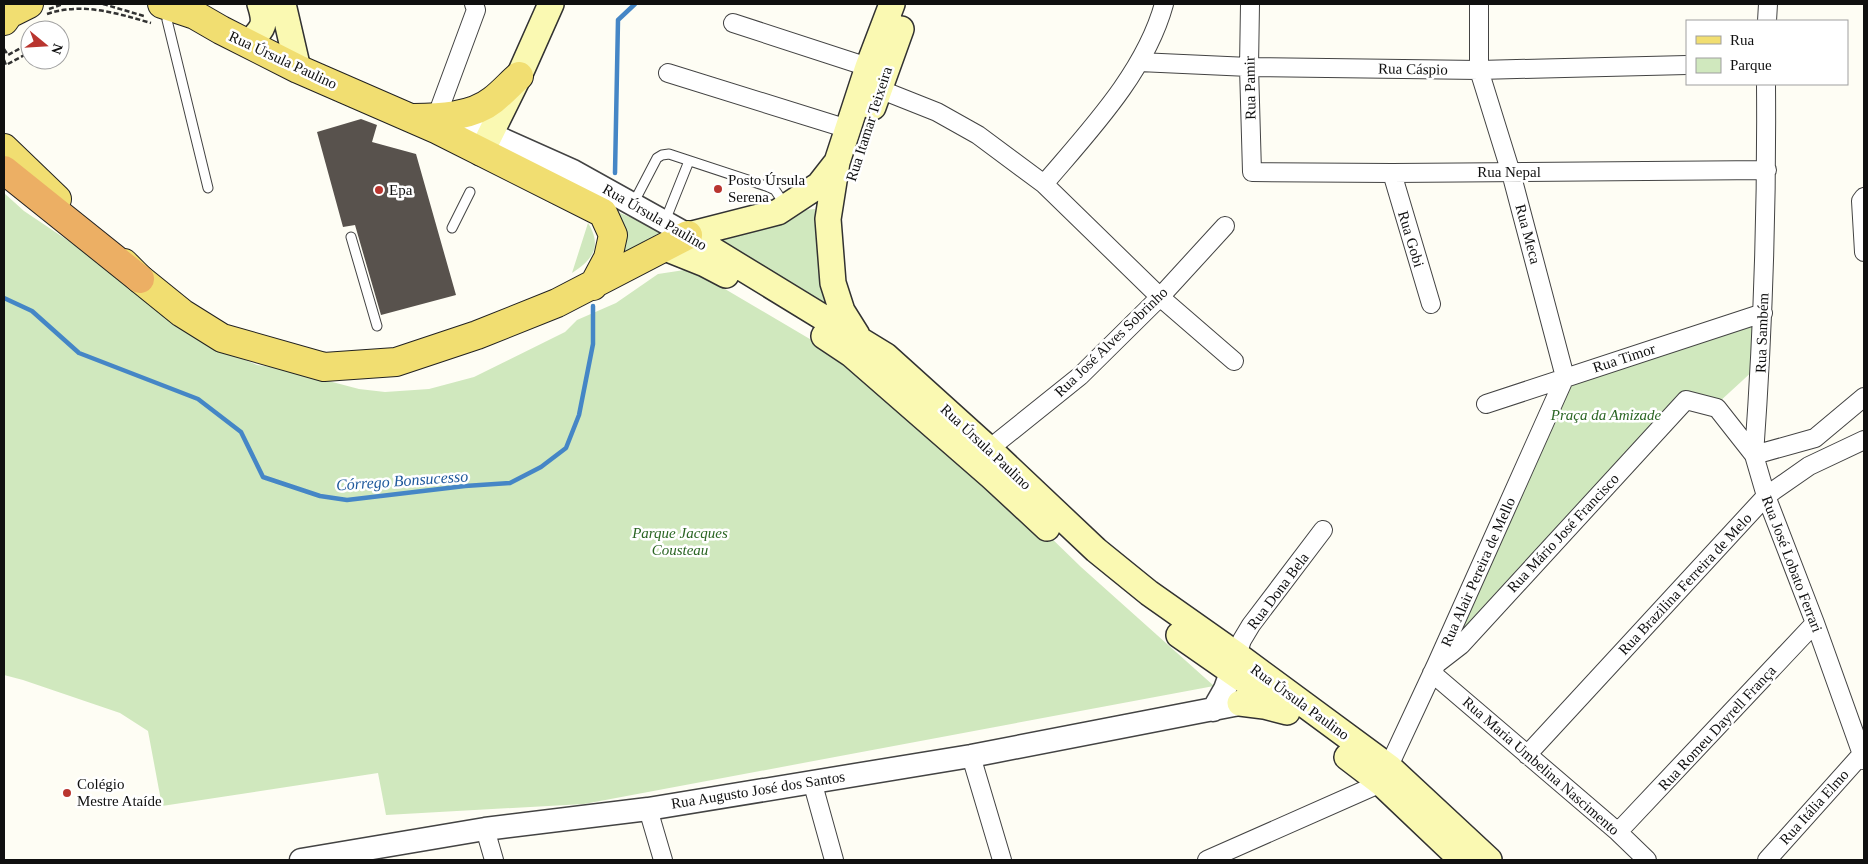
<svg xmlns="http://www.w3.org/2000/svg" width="1868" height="864" viewBox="0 0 1868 864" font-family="'Times New Roman',serif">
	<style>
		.green { fill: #d0e8be }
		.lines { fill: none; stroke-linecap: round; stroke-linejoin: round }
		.stream { stroke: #4586c6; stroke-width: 4.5 }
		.building { fill: #58524d }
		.service-casing { stroke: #434343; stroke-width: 11 }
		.minor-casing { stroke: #434343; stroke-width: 20 }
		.tertiary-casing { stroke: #434343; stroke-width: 25 }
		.secondary-casing { stroke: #323232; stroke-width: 28 }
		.primary-casing { stroke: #212121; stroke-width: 30 }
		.motorway-casing { stroke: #212121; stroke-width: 30 }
		.path { stroke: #323232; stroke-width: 2.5; stroke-dasharray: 5 2.5; stroke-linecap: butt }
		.service { stroke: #fff; stroke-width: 9 }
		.minor { stroke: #fff; stroke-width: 18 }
		.tertiary { stroke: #fff; stroke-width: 22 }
		.secondary { stroke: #faf9b2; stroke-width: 25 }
		.primary { stroke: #f1de71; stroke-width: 28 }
		.motorway { stroke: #ecaf64; stroke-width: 28 }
		.poi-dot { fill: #b9352f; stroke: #fff; stroke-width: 2 }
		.labels { text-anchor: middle; stroke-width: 5; stroke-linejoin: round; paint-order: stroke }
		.street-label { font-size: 15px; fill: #101010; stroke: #fff }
		.poi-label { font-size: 15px; fill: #101010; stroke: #fff; text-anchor: start }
		.park-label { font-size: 15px; font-style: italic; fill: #2a6523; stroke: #fff }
		.water-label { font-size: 16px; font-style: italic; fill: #1f599c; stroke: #fff }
	</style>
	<rect width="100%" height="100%" fill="#fefdf4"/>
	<path class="green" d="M4,193L24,211L91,256L226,352L257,365L279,368L359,389L385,392L429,389L474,377L565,332L577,320L616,303L658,274L691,269L842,358L969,458L1081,567L1214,686L584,804L386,815L378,773L162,806L148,731L120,713L23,680L4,675Z
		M815,209L818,260L828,312L710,240L804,210Z
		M613,210L663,231L625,252L624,231Z
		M588,223C603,247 592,260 572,273Z
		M1756,318L1755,369L1718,403L1684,395L1444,655L1574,378Z"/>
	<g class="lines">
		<path class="stream" d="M615,173L618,20L635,4
			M4,298L32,311L79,353L198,399L241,432L263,477L320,496L347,500L465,486L510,483L541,467L566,448L579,415L593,344V306"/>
	</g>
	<path class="building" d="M361,119L377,125L372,142L416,154L456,295L381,315L355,225L343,227L317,132Z"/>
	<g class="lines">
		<g class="service-casing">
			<path id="service" d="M168,8L167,20L208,188
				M633,204L657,158L662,155L669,154L766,186L775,190L785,205
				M665,221L689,161
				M452,228L470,192
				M351,237L377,326"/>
		</g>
		<g class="minor-casing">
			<path id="minor" d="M1250,4L1249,67L1252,172L1392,173L1767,170
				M1767,21L1768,4
				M733,23L868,67
				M1139,62L1249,67L1479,70L1687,65
				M668,73L848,129
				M869,85L937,112L978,135L1044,184L1160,297L1234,361
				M436,118L476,10L474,4
				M1392,173L1431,304
				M1044,184C1089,131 1145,73 1164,4
				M1864,197L1861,201L1864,252
				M1486,404L1763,313
				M989,449L1080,376L1160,297L1225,226
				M1754,455C1763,331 1767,208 1766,84
				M1754,455L1815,438L1864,397
				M1237,655L1242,640L1251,625L1323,530
				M1439,662L1461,645L1686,400L1717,408L1754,455L1766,496L1815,623L1864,760
				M1432,673L1618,832L1647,860
				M1527,755L1766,496L1809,466L1864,440
				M971,756L1002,860
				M812,781L834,860
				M648,809L663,860
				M485,829L494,860
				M1618,832L1815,623
				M1207,860L1381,783L1437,663L1565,377L1511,173L1479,70V4
				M1767,860L1862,754"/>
		</g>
		<g class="tertiary-casing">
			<path id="tertiary" d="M442,127L490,134L573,171L688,235
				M1213,710L1225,689L1237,656
				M301,860L485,829L648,809L971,756L1234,705L1250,700L1256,694"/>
		</g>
		<g class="secondary-casing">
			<path id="secondary" d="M283,4L298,69
				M248,44C263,28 267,26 260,4
				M873,107L901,29
				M481,153L519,76L551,4
				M688,235L886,356L989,449L1096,550L1149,593L1237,655L1389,767L1489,860
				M688,235L778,212L819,185L837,162
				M665,248L705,264L726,275
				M857,335L842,311L833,283L828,219L837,162L868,67L892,4
				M824,336L851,354L992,477L1047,528
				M1179,635L1265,695
				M1240,703L1264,706L1287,712
				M1347,757L1381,783L1462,860"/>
		</g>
		<g class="primary-casing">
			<path id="primary" d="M162,4L195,15L221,30L298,69L438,130L603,213L613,235L608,258L593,286
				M4,21L9,14L29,4
				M413,118C439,118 472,117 493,100C502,93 510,84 519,76
				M4,148L57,199
				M124,263L140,279L182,313L222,338L324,367L396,362L477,335L557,303L688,235"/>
		</g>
		<g class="motorway-casing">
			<path id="motorway" d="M4,170L140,279"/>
		</g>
		<path class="path" d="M103,4L144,16
			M49,9L63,4
			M47,14C82,2 116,13 151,23
			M4,49L8,55L30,43
			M4,60L6,65L30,52"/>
		<use href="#service" class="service"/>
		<use href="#minor" class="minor"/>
		<use href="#tertiary" class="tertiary"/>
		<use href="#secondary" class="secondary"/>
		<use href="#primary" class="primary"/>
		<use href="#motorway" class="motorway"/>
	</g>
	<g class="poi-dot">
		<circle cx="718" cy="189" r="5"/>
		<circle cx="379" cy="190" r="5"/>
		<circle cx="67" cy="793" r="5"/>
	</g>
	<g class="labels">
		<g class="street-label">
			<text transform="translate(283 60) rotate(25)" y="5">Rua Úrsula Paulino</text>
			<text transform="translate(1413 69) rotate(1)" y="5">Rua Cáspio</text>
			<text transform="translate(1250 88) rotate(-91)" y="5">Rua Pamir</text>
			<text transform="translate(869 124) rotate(-72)" y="5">Rua Itamar Teixeira</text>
			<text x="1509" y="177">Rua Nepal</text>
			<text transform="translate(655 217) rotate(30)" y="5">Rua Úrsula Paulino</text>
			<text transform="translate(1528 234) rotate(75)" y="5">Rua Meca</text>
			<text transform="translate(1411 239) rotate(73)" y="5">Rua Gobi</text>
			<text transform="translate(1762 333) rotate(-88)" y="5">Rua Sambém</text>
			<text transform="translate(1111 342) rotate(-44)" y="5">Rua José Alves Sobrinho</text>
			<text transform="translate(1624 358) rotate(-18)" y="5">Rua Timor</text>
			<text transform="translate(986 447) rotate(43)" y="5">Rua Úrsula Paulino</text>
			<text transform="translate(1563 533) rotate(-47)" y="5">Rua Mário José Francisco</text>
			<text transform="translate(1792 564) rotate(69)" y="5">Rua José Lobato Ferrari</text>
			<text transform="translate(1478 572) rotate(-66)" y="5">Rua Alair Pereira de Mello</text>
			<text transform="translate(1685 584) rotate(-47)" y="5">Rua Brazilina Ferreira de Melo</text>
			<text transform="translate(1278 591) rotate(-53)" y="5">Rua Dona Bela</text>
			<text transform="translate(1300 702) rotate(36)" y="5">Rua Úrsula Paulino</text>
			<text transform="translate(1717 728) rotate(-47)" y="5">Rua Romeu Dayrell França</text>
			<text transform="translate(1541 766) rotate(41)" y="5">Rua Maria Umbelina Nascimento</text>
			<text transform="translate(758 790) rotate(-9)" y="5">Rua Augusto José dos Santos</text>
			<text transform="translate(1814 807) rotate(-48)" y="5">Rua Itália Elmo</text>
		</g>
		<g class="poi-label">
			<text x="728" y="185">Posto Úrsula<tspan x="728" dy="17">Serena</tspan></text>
			<text x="389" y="195">Epa</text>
			<text x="77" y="789">Colégio<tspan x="77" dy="17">Mestre Ataíde</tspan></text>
		</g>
		<g class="park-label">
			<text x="1606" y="420">Praça da Amizade</text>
			<text x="680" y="538">Parque Jacques<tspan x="680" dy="17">Cousteau</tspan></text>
		</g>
		<g class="water-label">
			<text transform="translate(402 480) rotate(-4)" y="6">Córrego Bonsucesso</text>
		</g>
	</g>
	<rect width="1868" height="864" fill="none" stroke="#101010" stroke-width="10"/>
	<rect x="1686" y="20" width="162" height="65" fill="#ffffff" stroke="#9f9f9f"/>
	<rect x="1696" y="36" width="25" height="8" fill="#f1de71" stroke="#9f9f9f"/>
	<text x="1730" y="45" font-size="15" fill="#101010">Rua</text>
	<rect x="1696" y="58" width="25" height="15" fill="#d0e8be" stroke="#9f9f9f"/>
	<text x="1730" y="70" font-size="15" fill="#101010">Parque</text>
	<g transform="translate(45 45) rotate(108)"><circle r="24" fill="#ffffff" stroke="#9f9f9f"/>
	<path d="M0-4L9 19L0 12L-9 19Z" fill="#b9352f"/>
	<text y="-8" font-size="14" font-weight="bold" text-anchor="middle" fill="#101010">N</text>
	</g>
</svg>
